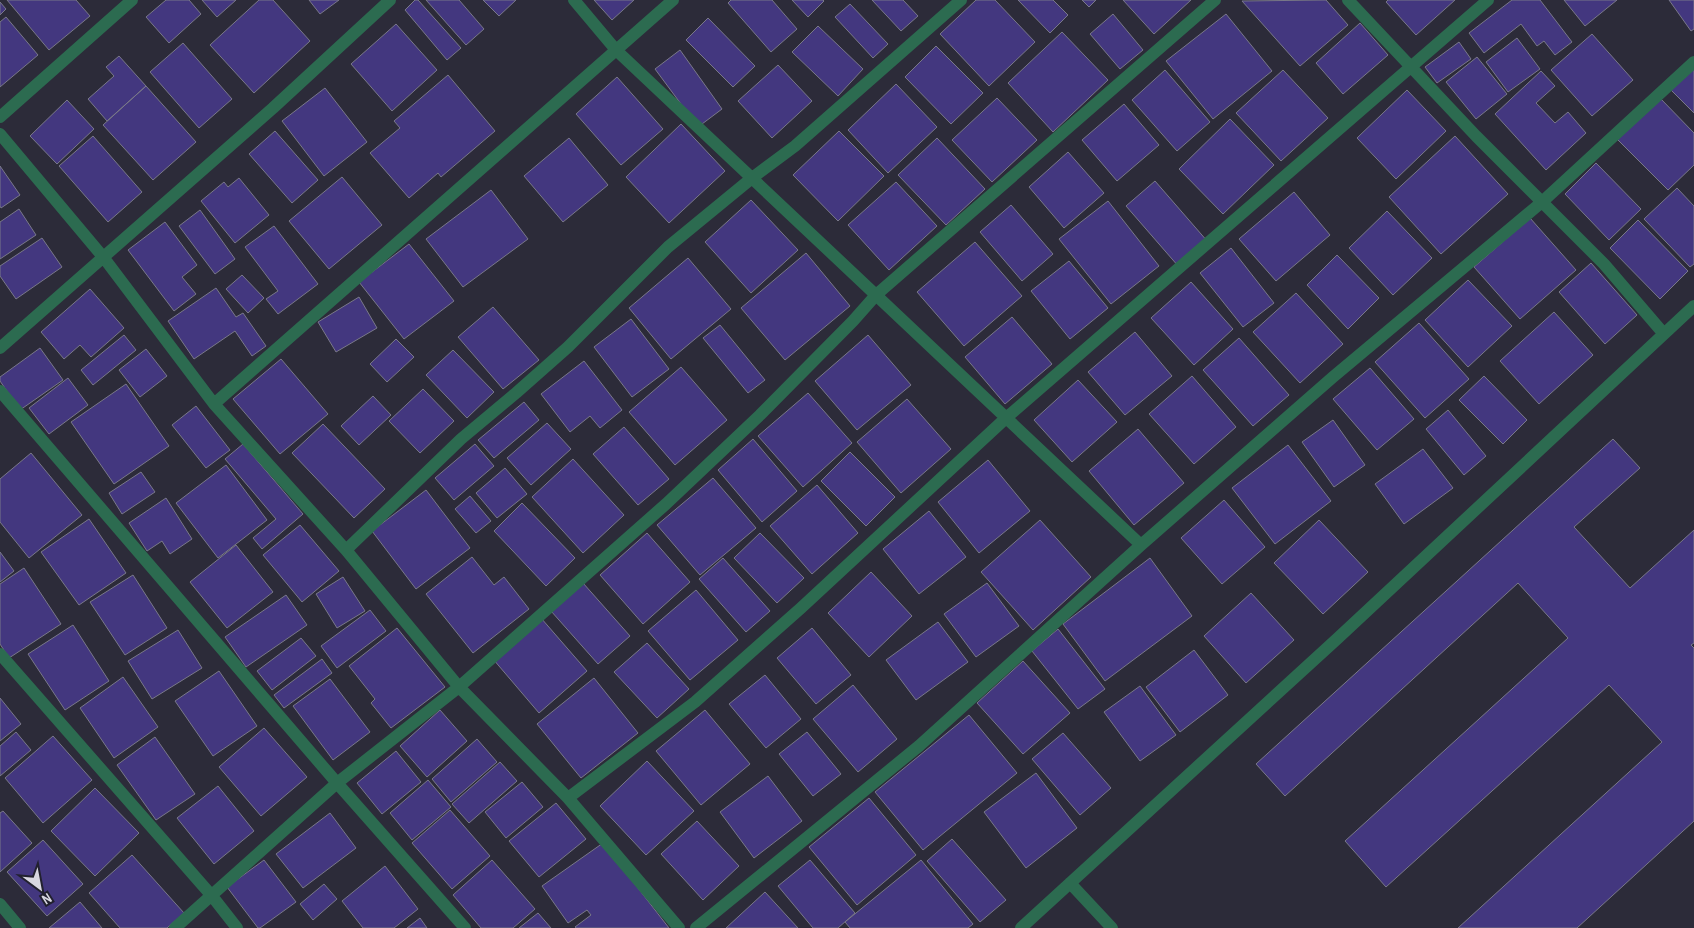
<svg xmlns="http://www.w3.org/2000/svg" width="1694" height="928" viewBox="0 0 1694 928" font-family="'Archivo Narrow',sans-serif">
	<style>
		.building { fill: #43377f; stroke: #797889 }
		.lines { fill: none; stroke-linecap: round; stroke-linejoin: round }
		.minor { stroke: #2c6b50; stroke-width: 12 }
	</style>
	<rect width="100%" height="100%" fill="#2c2b39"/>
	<path class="building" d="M7,0H76L90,16L49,50Z
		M166,0H189L201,14L169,43L146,17Z
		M202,0H236L217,17Z
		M259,0H273L310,41L254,93L210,45Z
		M309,0H339L320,14Z
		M415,0H418L461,48L447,60L405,10Z
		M426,0H459L484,29L466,45Z
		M483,0H516L499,16Z
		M594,0H634L612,20Z
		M731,0H772L797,29L771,52L728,3Z
		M792,0H823L824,1L808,17Z
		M872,0H903L918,16L901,31Z
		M976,0H995L1035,42L989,86L940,34Z
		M1018,0H1053L1068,15L1050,33Z
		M1082,0H1096L1089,7Z
		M1123,0H1191L1154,34Z
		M1326,0L1348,25L1300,66L1242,1Z
		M1388,0H1455L1416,35L1386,2Z
		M1512,0H1540L1572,42L1555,55L1544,41L1537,46L1521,24L1484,53L1469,33Z
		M1564,0H1617L1585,26Z
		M1669,0H1694V29L1691,31Z
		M0,2L6,9L0,15Z
		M850,4L888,44L873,58L835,17Z
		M1113,14L1143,50L1120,69L1090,34Z
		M1226,14L1272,71L1213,119L1166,61Z
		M6,17L38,55L0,87V22Z
		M708,18L755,66L733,87L686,40Z
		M1360,23L1388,55L1343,94L1316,63Z
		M396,24L437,70L392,111L351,64Z
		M818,26L863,69L838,96L792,52Z
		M1062,32L1108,80L1053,132L1008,83Z
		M1592,34L1633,80L1592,116L1551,70Z
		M1517,38L1540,69L1508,92L1486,62Z
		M1459,42L1471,59L1437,83L1425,67Z
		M183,43L232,99L199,128L150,72Z
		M936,46L983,93L951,124L905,77Z
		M680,50L722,109L698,127L655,69Z
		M119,56L146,86L107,121L88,99L114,76L106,67Z
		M1477,57L1507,94L1476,119L1446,82Z
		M778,65L812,101L772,138L738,101Z
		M1694,66V113L1670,89Z
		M1165,70L1210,122L1177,151L1132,100Z
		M1283,70L1328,118L1281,161L1236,113Z
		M1541,71L1555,86L1536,103L1555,123L1568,112L1586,133L1546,170L1495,114Z
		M448,75L495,131L441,177L438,173L409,198L370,153L400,128L394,121Z
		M617,77L663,129L621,165L576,114Z
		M896,84L937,127L888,173L848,130Z
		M146,86L196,142L153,180L103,125Z
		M325,88L367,142L324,176L282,121Z
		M1407,90L1446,131L1396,179L1357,138Z
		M1659,97L1694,133V165L1668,190L1616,138Z
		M997,98L1037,140L992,182L952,140Z
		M67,100L94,129L57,164L30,136Z
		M1124,104L1159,145L1117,181L1082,140Z
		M1230,119L1274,165L1223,214L1179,169Z
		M681,124L725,171L669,223L626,177Z
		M275,131L318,180L292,203L249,154Z
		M839,131L884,176L838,221L793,175Z
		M93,136L142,192L108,222L59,166Z
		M1455,136L1508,194L1441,254L1389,197Z
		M569,138L608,185L563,222L524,176Z
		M937,138L985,189L946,225L898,175Z
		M1068,152L1104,193L1064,228L1029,187Z
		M1596,163L1641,209L1609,240L1565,194Z
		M0,166L20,195L1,208L0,206Z
		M342,177L382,225L329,269L289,221Z
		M239,178L269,215L235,243L201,201L224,182L228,187Z
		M1155,181L1208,242L1179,267L1126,206Z
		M896,182L937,226L889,270L848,225Z
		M1677,188L1694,206V264L1690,267L1644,219Z
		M491,190L528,239L463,287L426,239Z
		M1294,192L1330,235L1276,281L1239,239Z
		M751,200L798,250L751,293L705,242Z
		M1108,201L1159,266L1111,304L1059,239Z
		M1011,205L1053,254L1022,281L980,232Z
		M19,209L36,235L0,259V222Z
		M200,210L235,259L215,274L179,226Z
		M1387,211L1432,258L1393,295L1349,248Z
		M1530,218L1576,270L1520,319L1474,267Z
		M1638,220L1688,271L1660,299L1610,248Z
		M165,222L197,265L182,277L196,294L174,311L128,250Z
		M274,226L318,284L278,314L266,299L278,291L245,247Z
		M42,238L62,267L16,299L0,276V266Z
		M975,242L1022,296L964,346L917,292Z
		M409,244L454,301L404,339L359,282Z
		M1231,248L1274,303L1243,327L1200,273Z
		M806,253L850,306L785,360L741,308Z
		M1337,255L1379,298L1348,329L1307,285Z
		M688,258L731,309L671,359L629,308Z
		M1069,261L1108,308L1070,339L1031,291Z
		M1591,263L1637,315L1605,344L1559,292Z
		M242,275L264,298L248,313L226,289Z
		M1468,280L1512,326L1468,367L1425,320Z
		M1191,282L1233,329L1194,365L1151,318Z
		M216,288L236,317L243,313L266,346L252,356L235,331L194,359L168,321Z
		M90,289L124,328L91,357L80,345L64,359L41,332Z
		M1296,293L1343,344L1300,383L1253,332Z
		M359,297L377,328L336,352L318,322Z
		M493,307L539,360L503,389L458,337Z
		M1554,312L1593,355L1539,404L1500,361Z
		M1012,317L1052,364L1005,404L965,357Z
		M631,319L669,369L632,397L594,347Z
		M1419,323L1469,379L1425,418L1375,362Z
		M720,325L765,380L748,393L703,338Z
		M1135,332L1172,376L1125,415L1088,372Z
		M124,335L136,350L93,385L81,370Z
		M868,335L911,385L857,430L815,381Z
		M1239,338L1289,395L1253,426L1203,370Z
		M396,339L414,357L387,382L370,364Z
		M40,348L63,380L20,410L0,381V377Z
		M146,349L167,376L140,397L119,370Z
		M453,350L494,392L467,418L426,375Z
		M281,359L328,414L280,454L233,399Z
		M584,361L622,410L600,428L590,416L570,432L541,394Z
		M681,367L727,420L675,465L629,412Z
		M1370,368L1414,419L1377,450L1333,399Z
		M1192,376L1236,427L1194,464L1149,414Z
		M1484,376L1527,420L1503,444L1459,400Z
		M68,378L88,405L49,434L29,408Z
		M1078,380L1117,422L1072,462L1034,420Z
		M126,384L169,446L114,484L71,422Z
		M423,389L454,421L420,453L389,421Z
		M808,393L852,443L803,487L758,436Z
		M373,396L391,415L359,445L341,426Z
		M907,399L951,449L901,493L857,442Z
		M524,402L539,420L494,458L478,440Z
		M196,406L230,450L206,468L172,425Z
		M1448,410L1486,456L1464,475L1426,429Z
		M1333,420L1365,465L1334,487L1302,442Z
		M547,423L571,449L531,485L507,458Z
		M323,424L385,489L354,518L292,453Z
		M624,427L669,479L638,505L593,454Z
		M1138,429L1184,483L1134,525L1089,471Z
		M753,439L797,491L762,522L718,470Z
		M1613,439L1640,468L1574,527L1630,588L1694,530V643L1691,645L1694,648V821L1577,928H1458L1662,742L1609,685L1386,887L1345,841L1568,638L1518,583L1285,796L1256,764Z
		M243,444L303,514L262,549L253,538L276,519L225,459Z
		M475,444L494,466L454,500L435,478Z
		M1288,445L1331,501L1275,544L1232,488Z
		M1423,449L1453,488L1404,524L1375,484Z
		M850,452L895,497L866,526L821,481Z
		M31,453L82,515L29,558L0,522V479Z
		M573,459L624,515L583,553L532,497Z
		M988,460L1030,511L979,553L938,502Z
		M226,465L267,520L218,558L176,503Z
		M505,468L527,494L497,518L476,493Z
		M141,472L155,492L122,514L109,493Z
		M713,478L756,528L700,575L657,525Z
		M817,485L858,533L812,574L770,526Z
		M426,490L470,548L416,589L372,531Z
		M470,496L491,521L476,533L455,509Z
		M166,498L192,539L170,554L162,541L147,551L129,523Z
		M1224,500L1265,547L1222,584L1181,538Z
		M522,503L575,558L546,586L494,531Z
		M929,511L966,557L919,594L883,549Z
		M89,519L126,573L79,605L41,552Z
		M1040,520L1091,577L1033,630L981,572Z
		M1319,520L1368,572L1323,614L1274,563Z
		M300,525L339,571L302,602L263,555Z
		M647,533L690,582L643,624L600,575Z
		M760,533L804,578L777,603L734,558Z
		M236,545L273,592L227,628L190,582Z
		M0,552L14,571L0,582Z
		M472,557L494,585L504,577L529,609L473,653L426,594Z
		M723,558L770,611L746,632L699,579Z
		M1150,558L1192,616L1105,681L1063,624Z
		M24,568L61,624L9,658L0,644V584Z
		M871,572L912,616L869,657L828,613Z
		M133,575L167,628L125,655L90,602Z
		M343,577L365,611L337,628L316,594Z
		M583,583L630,636L598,664L551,611Z
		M987,583L1019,626L976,657L944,614Z
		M696,590L738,640L690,680L648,631Z
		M1251,593L1294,640L1246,683L1204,636Z
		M286,595L307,625L246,667L225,637Z
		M370,610L386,631L337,668L321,646Z
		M541,618L587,671L539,713L493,659Z
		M938,622L968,662L916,700L886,660Z
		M73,625L109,681L65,710L28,654Z
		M397,628L445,687L391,728L371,703L375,699L349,666Z
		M812,628L851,675L816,704L777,658Z
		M1058,629L1105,689L1078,709L1032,651Z
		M178,630L202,668L152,699L128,661Z
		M301,638L316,656L272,690L257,671Z
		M647,643L689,689L657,718L614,672Z
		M1194,650L1228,695L1180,732L1146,687Z
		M322,659L332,673L284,708L274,695Z
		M1023,661L1070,713L1023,754L977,703Z
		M219,671L257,726L213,756L175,701Z
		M765,675L801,719L766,748L729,704Z
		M123,677L158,727L114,758L80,708Z
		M594,678L638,733L581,778L537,724Z
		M330,679L370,732L333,760L293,706Z
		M853,685L897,739L858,772L813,719Z
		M1140,686L1176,735L1140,761L1104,712Z
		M0,698L21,724L0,741Z
		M440,710L467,741L427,777L400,746Z
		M705,710L750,764L701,805L656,751Z
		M969,715L1017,773L923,850L875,792Z
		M264,728L307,777L261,816L219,767Z
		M16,732L31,750L0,776V746Z
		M807,732L841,774L813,796L779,754Z
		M1063,733L1111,788L1080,815L1032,759Z
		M53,736L92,780L43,823L5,778Z
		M155,737L195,794L156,820L117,765Z
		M477,739L497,762L451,802L432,779Z
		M396,751L421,782L382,814L357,783Z
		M647,761L694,811L646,855L600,806Z
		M500,762L517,781L469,823L452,804Z
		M1036,773L1077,828L1026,868L984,812Z
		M768,776L802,821L754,858L720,812Z
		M428,780L451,807L412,840L390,813Z
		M522,782L543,807L506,838L485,812Z
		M218,786L254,831L214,864L177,818Z
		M95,788L139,833L95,876L51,831Z
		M869,798L916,855L857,905L809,847Z
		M556,803L586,839L539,877L509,841Z
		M450,810L490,856L452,889L412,843Z
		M3,811L32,843L0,872V813Z
		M330,813L356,848L303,888L276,854Z
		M697,821L739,866L703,900L661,854Z
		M952,839L1006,900L980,922L927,861Z
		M43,840L83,884L47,916L7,872Z
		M603,843L669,928H576L575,927L591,915L587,910L568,923L542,886Z
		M132,855L184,913L167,928H120L89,893Z
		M264,860L296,902L260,928H258L227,887Z
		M492,860L535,909L513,928H481L453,895Z
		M810,860L855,913L838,928H813L778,886Z
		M921,860L973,924L968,928H850L845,922Z
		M385,866L418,909L394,928H363L342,901Z
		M324,884L337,899L313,920L300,904Z
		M765,892L798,928H726Z
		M80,902L102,928H49Z
		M538,913L551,928H519Z
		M420,918L427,928H407Z"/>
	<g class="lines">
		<path class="minor" d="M574,0L616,50L1141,545
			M1348,0L1476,136L1604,264L1664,334
			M0,117L132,0
			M0,134L104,258L214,404L346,550L459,687L568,798L679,928
			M0,348L273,108L390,0
			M0,391L337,783L465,928
			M214,404L673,0
			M346,550L461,439L516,393L568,347L668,247L752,178L795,146L961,0
			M0,654L212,896L237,928
			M568,798L695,702L801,608L1006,418L1488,0
			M1070,883L1112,928
			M0,904L20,928
			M175,928L337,783L459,687L666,504L760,415L853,321L876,295L1215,0
			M696,928L919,746L1141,545L1333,377L1542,202L1694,62
			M1021,928L1338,638L1694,306"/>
	</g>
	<g transform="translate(40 888) rotate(148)" stroke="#22212f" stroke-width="4" paint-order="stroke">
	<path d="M0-4L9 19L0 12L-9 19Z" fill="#d8d7e1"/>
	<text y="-8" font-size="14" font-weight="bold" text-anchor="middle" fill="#d8d7e1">N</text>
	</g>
</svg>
